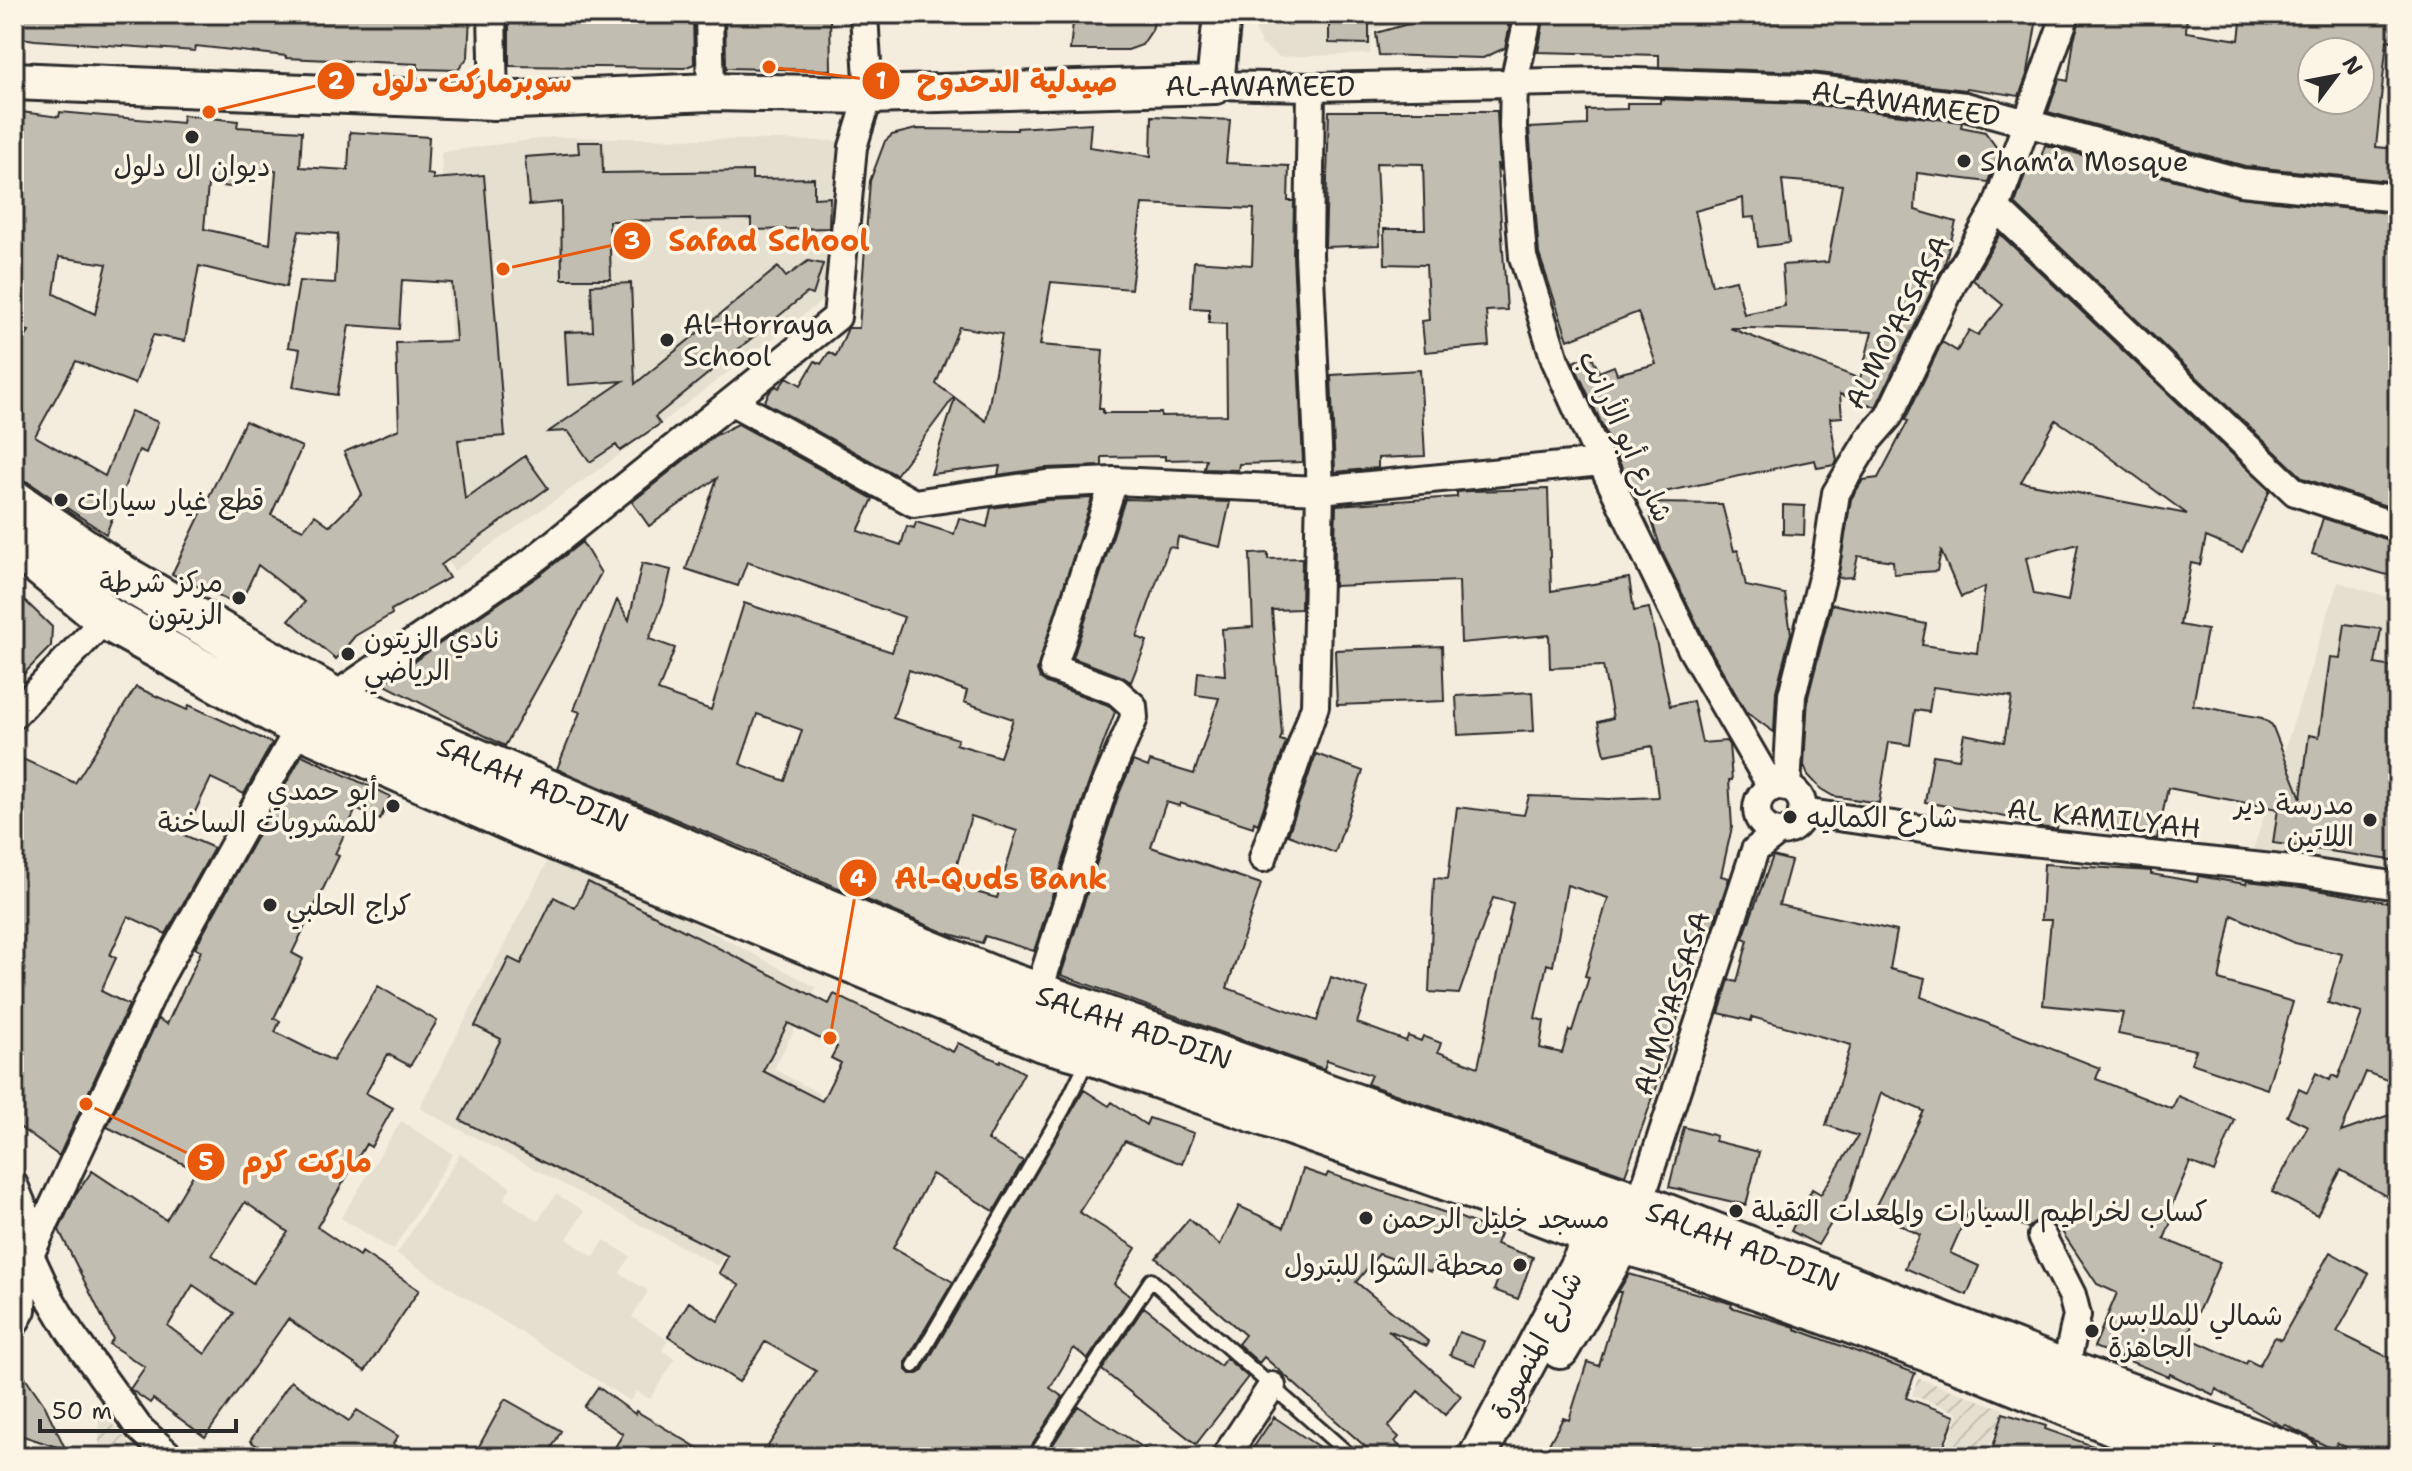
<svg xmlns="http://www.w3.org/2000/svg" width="2412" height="1471" viewBox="0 0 2412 1471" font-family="'Shantell Sans','Playpen Sans Arabic',sans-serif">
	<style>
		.built { fill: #e5dfd0 }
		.industrial { fill: url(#industrial-furrows) }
		.building { fill: #c2bdb1; stroke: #2b2b2b; stroke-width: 2; fill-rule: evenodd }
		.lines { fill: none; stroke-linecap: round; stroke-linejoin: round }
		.service-casing { stroke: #2b2b2b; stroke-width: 18 }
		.minor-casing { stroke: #2b2b2b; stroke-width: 32 }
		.secondary-casing { stroke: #2b2b2b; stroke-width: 42 }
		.trunk-casing { stroke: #2b2b2b; stroke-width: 48 }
		.service { stroke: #fcf5e5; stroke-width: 12 }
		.minor { stroke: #fcf5e5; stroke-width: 26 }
		.secondary { stroke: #fcf5e5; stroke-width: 36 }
		.trunk { stroke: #fcf5e5; stroke-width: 42 }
		.poi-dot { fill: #2b2b2b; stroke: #fcf5e5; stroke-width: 3 }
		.labels { text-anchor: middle; stroke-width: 7; stroke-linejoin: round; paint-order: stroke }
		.street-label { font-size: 28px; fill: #2b2b2b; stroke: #fcf5e5 }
		.poi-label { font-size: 28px; fill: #2b2b2b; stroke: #fcf5e5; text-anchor: start }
		.leader { fill: none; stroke: #e8590c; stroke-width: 3 }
		.callout-dot { fill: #e8590c; stroke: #fcf5e5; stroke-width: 3 }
		.mark-label { font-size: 24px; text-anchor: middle; font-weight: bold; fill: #fff }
		.callout-label { font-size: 30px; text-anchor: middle; font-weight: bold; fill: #e8590c; stroke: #fcf5e5; stroke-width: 7; stroke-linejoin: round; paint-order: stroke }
	</style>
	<defs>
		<pattern id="industrial-furrows" width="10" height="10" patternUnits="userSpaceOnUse" patternTransform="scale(2)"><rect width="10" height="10" fill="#e5dfd0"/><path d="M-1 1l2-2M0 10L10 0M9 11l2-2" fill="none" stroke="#c5c0b3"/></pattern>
	</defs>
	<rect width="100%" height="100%" fill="#f4edde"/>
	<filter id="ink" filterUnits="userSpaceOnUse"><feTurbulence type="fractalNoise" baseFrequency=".0125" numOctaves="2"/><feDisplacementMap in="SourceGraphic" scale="16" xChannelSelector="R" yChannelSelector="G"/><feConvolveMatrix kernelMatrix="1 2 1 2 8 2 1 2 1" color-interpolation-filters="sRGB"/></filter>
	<g filter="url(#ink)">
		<path class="built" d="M1252,14H1420L1372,31L1370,54L1279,57L1261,44L1252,21Z
			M552,137L838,141L831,294L615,458L454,571L427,523L456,422L441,152Z
			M2338,582L2398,600V871L2253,850Z
			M554,849L816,987L774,1069L820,1094L775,1181L765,1177L718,1266L419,1108Z
			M401,1121L453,1154L393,1250L341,1218Z
			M460,1154L511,1187L504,1199L538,1221L556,1194L584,1211L567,1239L594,1257L604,1240L630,1256L620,1273L648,1291L632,1317L668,1340L662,1350L675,1359L650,1399L636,1391L630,1401L397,1254Z"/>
		<path class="industrial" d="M1918,1378L2004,1409L1986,1457H1943L1959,1413L1912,1395Z
			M99,1409L142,1457H99Z"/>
		<path class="building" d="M14,14H470L468,57L458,70L418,69V64L286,58V56L196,46L195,51L35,40L14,37Z
			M509,14H693L694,64L684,68L509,66Z
			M725,14H830L831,70L726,68Z
			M1074,14H1156L1152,30L1142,45L1128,50H1070Z
			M1443,14H1506L1508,26L1510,25L1505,48L1483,58L1379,55L1376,33Z
			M1545,14H1977L2036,24L2028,72L2019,96L1967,88L1966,90L1810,72L1659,67V55L1538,52Z
			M2082,14L2104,17V14H2187L2186,32L2239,40L2242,14H2398V42L2387,40L2376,147L2398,149V182L2245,166L2048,112L2059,79L2068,81L2074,39ZM2312,52H2360V100H2312Z
			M1329,19L1369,20V44L1329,43Z
			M1660,99L1807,104L1962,122L1961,127L1985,132L1999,151L1988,182L1917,173L1915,210L1956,222L1944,267L1938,277L1935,275L1931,292L1876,407L1840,394L1842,417L1830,418L1837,461L1834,465L1817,468L1815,460L1636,498L1616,455L1573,362L1591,354L1599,372L1614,366L1617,374L1656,364L1638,312L1568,340L1539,254L1529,128L1587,125V110L1627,109V103H1660ZM1782,180L1842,185L1828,262L1782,265L1785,306L1744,314L1736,280L1712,285L1695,211L1743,198L1744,218L1755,217L1758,247L1789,243ZM1730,328H1748L1872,332L1860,379Z
			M14,111L59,117L60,112L182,123L183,115L238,121L237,127L302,131L300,167L348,170L350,132L429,137L427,174L433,175V179L484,175L505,436L458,440L465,499L525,456L548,488L441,565L449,578L391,610L392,614L355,636L336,659L289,620L305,602L258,565L239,606L172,574L245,421L302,447L271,515L303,530L315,515L330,526L362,494L344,452L399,429L396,343L456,341L452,283L402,280L399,329L349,325L337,395L293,387L300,349L288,347L299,281L335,283L338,234L299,231L286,287L199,266L185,341L153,335L135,384L76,361L35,436L105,476L131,411L158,422L146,453L139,450L106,534L28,482L14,478V358L29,331L14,328ZM233,168L276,171L270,244L204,229L208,185L231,187ZM59,257L107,264L95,314L54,294Z
			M1329,111H1497L1500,171L1497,163L1507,310L1486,311L1489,346L1425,352L1422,321L1429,320L1426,265L1385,264L1384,229H1425L1423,164L1376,163L1380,245L1325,247Z
			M1152,116L1230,120L1226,163L1289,166L1288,201H1294L1293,255L1303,462L1239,464L1238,470L1204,469L1206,459L1165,460V456L1102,457V466L1045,468L998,475L1000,466L931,474L955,398L986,421L1002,334L959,327L936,384L954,397L896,475L764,402L771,390L776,386L779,388L787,377L801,385L815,361L821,364L829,352L836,356L848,328H859L870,181L885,141L892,135L916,129L1017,130V128L1091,123L1089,147L1151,156ZM1142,204L1254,209L1252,265L1194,261L1191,308L1209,309V323L1226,324L1227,415L1161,416V413H1103V409H1099L1103,350L1040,345L1051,282L1131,289Z
			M578,142H602L603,173L752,171V179L814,178V198L830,197L829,228L751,230V219L609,221L611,279H562L561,202L529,205L525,157L579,153Z
			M2045,145L2238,197L2398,214V510L2303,478L2015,204L2029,163L2038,166Z
			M2000,234L2270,490L2242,552L2206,537L2200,565L2191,563L2180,625L2207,630L2193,705L2262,718L2272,725L2301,798L2309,735L2319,737L2330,657L2340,658L2345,624L2381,629L2375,664L2398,668V861L2273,843L2278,809L2168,788L2157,839L2058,821L2057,829L2021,825L2022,820L1925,802L1933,755L1959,759L1964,734L2004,742L2012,697L1933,687L1929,712L1915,710L1910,745L1889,742L1879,803L1833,796L1821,789L1808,775L1804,765L1808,697L1832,604L1926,624L1922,645L1977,653L1985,587L1961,597L1941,551L1937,571L1894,574L1893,561L1858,556L1853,577L1838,578L1851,499L1863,480L1878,478L1908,421L1905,420L1942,342L1957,351L1969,330L1978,335L2003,305L1973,280ZM2056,420L2095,446L2187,514L2021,482ZM2078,544L2068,601L2034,594L2026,558Z
			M808,261L823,264L813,295L807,293L655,417L660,424L620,451L616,445L590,462L568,431L548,432L623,381L568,385L565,332L593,331L591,285L631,283L635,384L778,267L786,277Z
			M1420,370L1425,456L1378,458V468L1335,472L1331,375Z
			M738,424L873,499L858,531L901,545L907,526L914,528L916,522L954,534L959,518L987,527L991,508L1048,500L1092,498L1037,670L1040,678L1047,683L1108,705L1115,712L1088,785L1034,951L985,936L982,943L943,932L557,769L580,712L574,710L617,600L629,620L642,563L671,570L664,601L649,639L675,648L658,691L711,710L744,603L892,652L904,617L747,562L738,586L686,569L717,478L649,526L632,502L714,436ZM909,670L967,691L964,702L1013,719L1000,757L956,744L958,739L893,718ZM757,714L802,730L785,781L740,764ZM971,816L1017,831L997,898L951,885Z
			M1548,489L1551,591L1629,578L1634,611L1649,608L1670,706L1693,701L1702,743L1726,741L1729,745L1732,780H1729L1732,827L1721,876L1729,878L1712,929L1702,926L1667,1058L1625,1175L1367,1084L1371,1075L1327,1060L1324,1069L1061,975L1118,796L1133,761L1148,767L1150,761L1194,774L1219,698L1196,695L1198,672L1225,675L1222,629L1253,627L1250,554L1268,553V559L1302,558L1301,609L1272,610L1282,735L1280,740L1286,742L1258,824L1254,822L1253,827L1180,803L1179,806L1166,802L1151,847L1261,884L1227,988L1317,1021L1331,977L1368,989L1357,1023L1406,1041L1408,1036L1421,1041L1423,1036L1441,1043L1438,1052L1478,1067L1513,903L1493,898L1459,994L1429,992L1434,878L1448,879L1457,807L1524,815L1529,796L1609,799L1658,797L1652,746L1605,755L1598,722L1613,718L1603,666L1550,668L1549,635L1461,643L1459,581L1334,586L1336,505L1457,497V492L1470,491ZM1567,885L1608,898L1585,976L1589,977L1572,1031L1569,1030L1562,1053L1540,1048L1544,1021L1535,1018L1547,964L1553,966Z
			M1125,499L1230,502L1220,547L1178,537L1176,548L1169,547L1137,637L1147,641L1131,682L1121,676L1073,658Z
			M1646,503L1722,504L1734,551L1738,550L1746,586L1785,594L1791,633L1776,691L1774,732L1746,712L1706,642L1662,552Z
			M1783,505L1805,506L1804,535L1783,534Z
			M2323,518L2398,543V578L2312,554Z
			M582,542L601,573L505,746L387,686V680L540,575Z
			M14,590L52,627L51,646L14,684Z
			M1442,646L1444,701L1337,705L1335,650Z
			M136,687L187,710L189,705L272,743L244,794L211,778L184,835L214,848L166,934L128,916L110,955L116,958L101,991L129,1005L59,1156L14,1123V755L75,783Z
			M1532,692L1534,731L1458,735L1456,696Z
			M1316,754L1363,771L1335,853L1288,835Z
			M302,755L390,796L380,820L356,809L335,854L339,856L292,953L303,959L274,1018L280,1021L275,1032L333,1061L378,986L437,1021L410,1066L388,1054L366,1093L393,1108L371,1147L366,1144L317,1227L359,1256L362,1252L419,1290L365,1371L288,1319L205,1437L153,1399L150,1403L130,1389L145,1367L109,1344L113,1339L59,1230L75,1196L92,1171L166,1220L196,1170L107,1127L158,1019L167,1024L193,969L201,951L195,948ZM245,1202L288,1232L253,1283L212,1255ZM193,1285L234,1313L205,1354L168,1326Z
			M1773,856L1791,861L1779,905L1897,931L1890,969L1925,978L1921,997L2100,1068L2096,1079L2172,1109L2178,1096L2235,1120L2214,1172L2190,1162L2166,1219L2171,1222L2164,1239L2220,1262L2187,1337L2246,1364L2248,1360L2259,1366L2275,1337L2281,1340L2330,1252L2369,1274L2337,1332L2398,1362V1457H2368L2337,1443L2334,1450L2286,1425L2282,1426L2216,1389L2214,1395L2170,1374L2169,1377L2094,1347L2117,1293L2097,1284L2046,1208L2041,1220L2028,1228L1981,1208L1979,1214L1969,1210L1950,1253L1979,1266L1967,1295L1905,1268L1920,1235L1873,1211L1924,1111L1881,1093L1850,1192L1818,1245L1791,1231L1812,1189L1821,1194L1858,1136L1826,1125L1851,1045L1752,1017L1751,1021L1719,1013L1729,980L1737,982L1748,940L1743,938Z
			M2044,864L2151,871V874L2197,882L2198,876L2246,884L2247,881L2300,887L2398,904V1068L2392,1082L2366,1072L2341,1132L2398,1112V1203L2341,1170L2317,1215L2272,1192L2308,1126L2287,1116L2299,1089L2307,1093L2316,1073L2330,1080L2332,1075L2338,1078L2362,1013L2328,1003L2342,954L2295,943L2232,915L2219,980L2293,1002L2267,1089L2191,1063L2196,1050L2118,1034L2123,1013L2043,1005L2051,920H2041Z
			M588,882L829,1004L834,994L953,1052L958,1043L1000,1062L1001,1060L1024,1073L988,1140L1023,1161L994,1211L932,1174L893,1248L953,1282L906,1361V1370L910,1374H918L922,1371L1084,1090L1109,1106L1112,1102L1146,1125L1149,1118L1194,1133L1182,1164L1125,1141L1079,1212L1136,1248L1114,1284L1130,1296L1088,1359L1074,1348L1050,1388L1063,1397L1025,1457H761L816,1371L765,1342L739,1382L668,1336L689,1302L718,1321L739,1285L719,1273L728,1256L460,1120L501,1039L475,1026L509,958L521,964L554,897L575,908ZM788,1023L837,1047L831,1058L841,1063L822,1101L763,1071Z
			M1684,1127L1716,1136L1715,1141L1759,1152L1746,1205L1669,1187Z
			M1303,1169L1326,1177L1328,1173L1461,1218L1500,1234L1496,1244L1533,1257L1518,1299L1494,1290L1498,1279L1436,1258L1431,1272L1379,1254L1356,1282L1429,1342L1427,1346L1388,1330L1461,1396L1445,1415L1418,1391L1388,1427L1399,1437L1395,1442L1412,1457H1377L1264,1357L1259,1363L1238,1344L1245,1335L1156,1258L1189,1219L1220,1245L1239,1206L1284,1227Z
			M1629,1274L1723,1301L1732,1304L1731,1307L1786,1324L1795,1327V1329L1915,1373L1906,1398L1955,1416L1940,1457H1692L1652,1448L1650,1457H1542L1563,1418L1569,1420L1587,1362L1599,1366L1621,1292H1618Z
			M1144,1307L1220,1366L1226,1358L1248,1377L1196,1444L1102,1370Z
			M1459,1332L1484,1341L1475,1365L1450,1355Z
			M14,1361L45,1406L66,1450L14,1433Z
			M291,1381L349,1421L357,1410L398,1436L393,1444L412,1457H274L250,1441Z
			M598,1387L635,1414L636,1411L713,1457H609L623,1434L584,1407Z
			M505,1399L561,1431L547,1457H473Z
			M1078,1406L1158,1457H1045Z
			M2003,1413L2046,1426L2045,1429L2116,1454L2115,1457H1990Z
			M1274,1417L1334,1457H1247Z"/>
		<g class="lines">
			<g class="service-casing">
				<path id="service" d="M914,1366L1063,1110L1088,1059
					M1034,1457L1151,1280L1352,1457"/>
			</g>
			<g class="minor-casing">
				<path id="minor" d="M492,14L494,101
					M709,14L711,92
					M1529,14L1514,82L1513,127L1523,257L1555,360L1601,462L1692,650L1772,788
					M1215,85L1311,87L1606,81L1808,88L1965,106L2242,182L2398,198
					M1996,208L2295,492L2398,527
					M732,402L914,503L1046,484L1114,481L1320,490L1601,462
					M14,715L106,618
					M1757 809a23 23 0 1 1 46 0a23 23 0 1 1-46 0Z
					M1787,788L1792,695L1825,566L1836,493L1869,439L1889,416L1954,281L1996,208L2066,14
					M1802,812L1964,835L2302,871L2398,886
					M1263,858L1315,706L1320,490L1309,254L1311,87
					M1038,993L1103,790L1134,718L1133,706L1116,691L1053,668L1114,481
					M14,1185L26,1214L30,1255L50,1298L70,1332L139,1428L171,1457
					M1639,1205L1755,850L1778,832
					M2042,1236L2072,1295L2077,1315L2065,1371
					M14,1324L22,1310L23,1282L30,1255L158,981L300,726L332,698L531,562L837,317L853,147L869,95L864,14
					M1225,1457L1272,1386"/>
			</g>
			<g class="secondary-casing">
				<path id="secondary" d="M14,81L494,101L711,92L869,95L1215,85L1222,14
					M1560,1350L1623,1242
					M1477,1457L1595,1234"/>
			</g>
			<g class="trunk-casing">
				<path id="trunk" d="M14,502L123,577L332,698L766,885L995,979L1639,1205L2065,1371L2297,1457
					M14,543L106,618L300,726L520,824L1043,1040L1091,1053L1490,1194L1595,1234L1668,1255L1983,1370L2195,1457"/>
			</g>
			<use href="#service" class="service"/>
			<use href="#minor" class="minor"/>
			<use href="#secondary" class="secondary"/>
			<use href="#trunk" class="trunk"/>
		</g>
	</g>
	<g class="poi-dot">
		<circle cx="192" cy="137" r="8"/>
		<circle cx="1964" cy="161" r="8"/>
		<circle cx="667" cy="340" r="8"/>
		<circle cx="61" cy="500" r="8"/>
		<circle cx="239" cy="598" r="8"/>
		<circle cx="348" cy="654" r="8"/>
		<circle cx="393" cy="806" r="8"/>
		<circle cx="1790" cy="817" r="8"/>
		<circle cx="2370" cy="820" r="8"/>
		<circle cx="270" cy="905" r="8"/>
		<circle cx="1736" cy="1211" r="8"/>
		<circle cx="1366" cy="1218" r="8"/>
		<circle cx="1520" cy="1265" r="8"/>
		<circle cx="2092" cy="1331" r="8"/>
	</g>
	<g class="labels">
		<g class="street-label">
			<text x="1260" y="96">AL-AWAMEED</text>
			<text transform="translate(1906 103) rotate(8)" y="10">AL-AWAMEED</text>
			<text transform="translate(1897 322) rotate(-62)" y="10">ALMO'ASSASA</text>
			<text transform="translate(1626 436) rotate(65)" y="10">شارع أبو الأرانب</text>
			<text transform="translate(533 784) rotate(23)" y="10">SALAH AD-DIN</text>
			<text transform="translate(2104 818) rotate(6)" y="10">AL KAMILYAH</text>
			<text transform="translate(1671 1003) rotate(-72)" y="10">ALMO'ASSASA</text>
			<text transform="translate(1134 1027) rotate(19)" y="10">SALAH AD-DIN</text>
			<text transform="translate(1743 1246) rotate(21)" y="10">SALAH AD-DIN</text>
			<text transform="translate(1536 1345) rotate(-62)" y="10">شارع المنصورة</text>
		</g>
		<g class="poi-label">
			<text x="1980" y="171">Sham'a Mosque</text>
			<text x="192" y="176" text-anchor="middle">ديوان ال دلول</text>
			<text x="683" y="334">Al-Horraya<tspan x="683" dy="32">School</tspan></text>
			<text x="77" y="510">قطع غيار سيارات</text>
			<text x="223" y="592" text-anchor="end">مركز شرطة<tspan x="223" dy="32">الزيتون</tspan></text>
			<text x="364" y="648">نادي الزيتون<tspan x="364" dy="32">الرياضي</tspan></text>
			<text x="377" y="800" text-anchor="end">أبو حمدي<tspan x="377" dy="32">للمشروبات الساخنة</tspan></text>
			<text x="2354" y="814" text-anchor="end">مدرسة دير<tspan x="2354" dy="32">اللاتين</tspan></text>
			<text x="1806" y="827">شارع الكماليه</text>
			<text x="286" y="915">كراج الحلبي</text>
			<text x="1752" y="1221">كساب لخراطيم السيارات والمعدات الثقيلة</text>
			<text x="1382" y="1228">مسجد خليل الرحمن</text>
			<text x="1504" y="1275" text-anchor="end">محطة الشوا للبترول</text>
			<text x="2108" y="1325">شمالي للملابس<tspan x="2108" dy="32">الجاهزة</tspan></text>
		</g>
	</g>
	<path class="leader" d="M769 67L881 81M209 112L336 81M503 269L632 241M830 1038L858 878M86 1104L206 1162"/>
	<g class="callout-dot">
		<circle cx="769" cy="67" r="8"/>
		<circle cx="209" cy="112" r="8"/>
		<circle cx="503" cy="269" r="8"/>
		<circle cx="830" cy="1038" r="8"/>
		<circle cx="86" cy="1104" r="8"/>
		<circle cx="881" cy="81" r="20"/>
		<circle cx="336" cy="81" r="20"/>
		<circle cx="632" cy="241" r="20"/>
		<circle cx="858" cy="878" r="20"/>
		<circle cx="206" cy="1162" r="20"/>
	</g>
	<g class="mark-label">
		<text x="881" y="89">1</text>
		<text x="336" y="89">2</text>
		<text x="632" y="249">3</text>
		<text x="858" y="887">4</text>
		<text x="206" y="1170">5</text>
	</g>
	<g class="callout-label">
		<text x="1017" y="92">صيدلية الدحدوح</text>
		<text x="472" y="92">سوبرماركت دلول</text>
		<text x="769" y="251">Safad School</text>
		<text x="1001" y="889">Al-Quds Bank</text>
		<text x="307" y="1172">ماركت كرم</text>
	</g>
	<rect width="2412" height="1471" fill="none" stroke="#fcf5e5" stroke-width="48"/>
	<rect x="24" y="24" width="2364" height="1423" fill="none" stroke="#2b2b2b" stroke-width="3" filter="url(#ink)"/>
	<g transform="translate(2336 76) rotate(58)"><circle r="38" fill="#fcf5e5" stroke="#a8a49b" stroke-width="2"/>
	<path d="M0-6L14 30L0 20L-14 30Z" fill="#2b2b2b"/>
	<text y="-12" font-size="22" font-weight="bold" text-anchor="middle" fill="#2b2b2b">N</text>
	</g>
	<path d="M40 1419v12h196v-12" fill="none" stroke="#2b2b2b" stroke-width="4"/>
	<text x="52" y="1419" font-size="24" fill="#2b2b2b" stroke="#fcf5e5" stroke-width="6" paint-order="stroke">50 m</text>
</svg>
